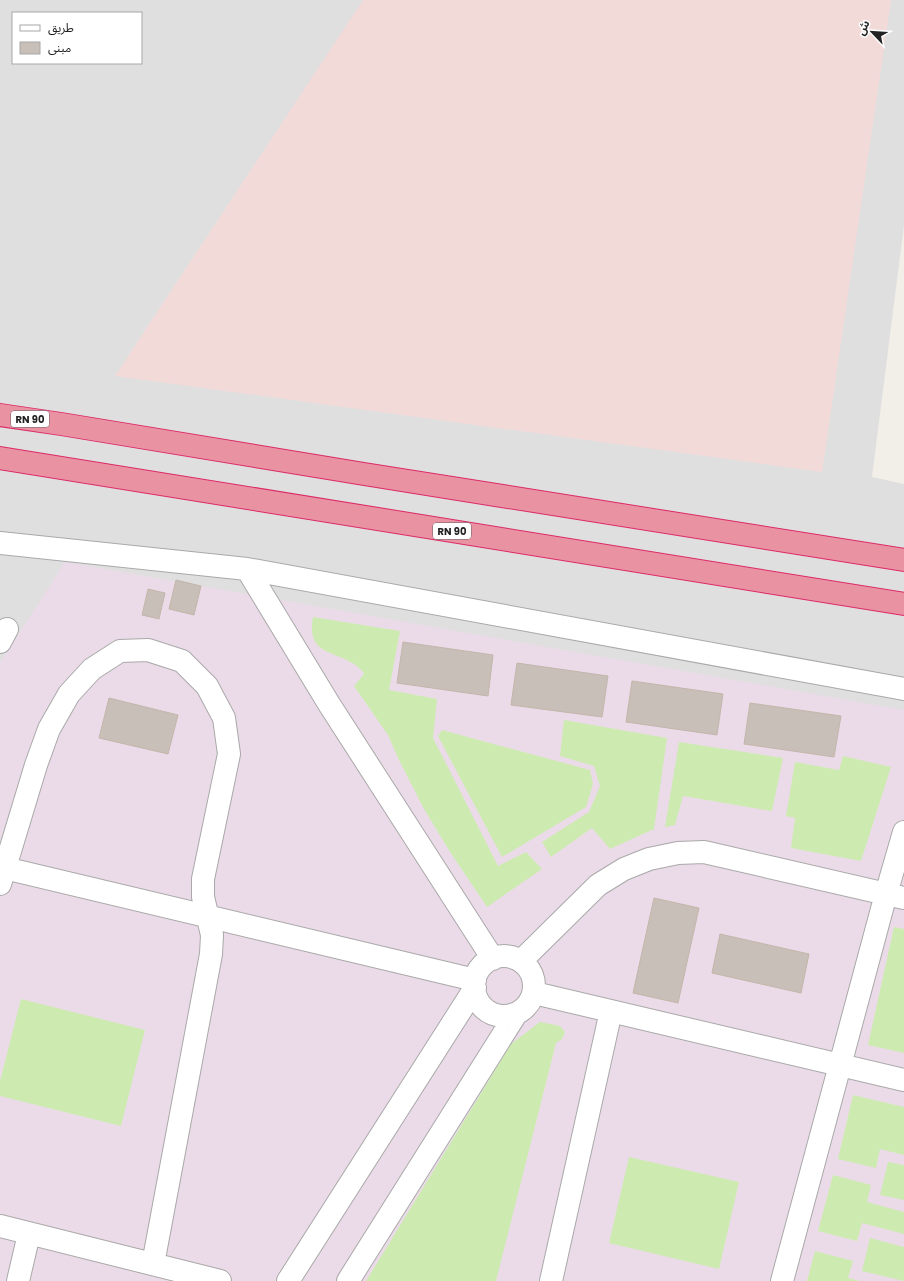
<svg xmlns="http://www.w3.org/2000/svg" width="904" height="1281" viewBox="0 0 904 1281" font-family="Poppins,'Noto Sans Arabic',sans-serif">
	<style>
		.residential { fill: #e0dfdf; fill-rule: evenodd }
		.commercial { fill: #f2dad9 }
		.industrial { fill: #ebdbe8 }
		.grass { fill: #cdebb0 }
		.building { fill: #c7bfb8; stroke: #c4b6ab }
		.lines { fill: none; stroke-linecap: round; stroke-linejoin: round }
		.minor-casing { stroke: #a9a9a9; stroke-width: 24 }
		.highway-casing { stroke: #dc2a67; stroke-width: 24 }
		.minor { stroke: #fff; stroke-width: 22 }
		.highway { stroke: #e892a2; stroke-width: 22 }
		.labels { text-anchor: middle; stroke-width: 4; stroke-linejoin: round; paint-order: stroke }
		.shield { fill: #fff; stroke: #646464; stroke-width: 1 }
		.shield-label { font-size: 10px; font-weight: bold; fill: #222 }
	</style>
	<rect width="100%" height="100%" fill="#f2efe9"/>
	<path class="residential" d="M0,0H904V225L872,477L904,484V1281H0ZM13,13H141V63H13Z"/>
	<path class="commercial" d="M363,0H891L822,472L115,376Z"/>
	<path class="industrial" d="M65,562L904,710V1281H0V663Z"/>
	<path class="grass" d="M313,617L400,631L389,690L437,699L433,738L498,866L526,852L542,869L487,907L450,852L424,809L399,760L388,735L354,686L364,674L363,672C343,648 305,661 313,617Z
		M564,720L667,738L654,829L610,849L592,828L551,857L542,842L589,812L600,786L594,766L560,756Z
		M442,730L590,770L593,784L586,807L502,857L438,736Z
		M679,742L783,758L772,811L683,796L675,825L665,827Z
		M843,756L891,767L861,861L791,848L795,818L786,816L795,762L839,770Z
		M894,927L904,929V1053L868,1045Z
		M21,999L145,1030L121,1126L0,1096V1081Z
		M540,1022L560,1026L565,1032L562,1039L556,1043L496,1281H366L511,1044Z
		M853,1095L904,1107V1155L880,1149L876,1168L838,1159Z
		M629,1157L739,1182L719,1269L609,1243Z
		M888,1162L904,1165V1200L880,1195Z
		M833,1175L871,1185L867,1202L904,1212V1234L862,1223L857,1241L818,1231Z
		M870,1238L904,1247V1281L862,1271Z
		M815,1251L853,1261L848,1278L860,1281H807Z"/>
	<path class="building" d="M176,580L201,586L194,615L169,609Z
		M148,589L165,593L159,619L142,615Z
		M403,642L493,655L488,696L397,683Z
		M517,663L608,676L602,717L511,705Z
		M632,681L723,694L717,735L626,722Z
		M109,698L178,715L168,754L99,738Z
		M750,703L841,716L834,757L744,744Z
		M654,898L699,908L678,1003L633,993Z
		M720,934L809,954L801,993L712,973Z"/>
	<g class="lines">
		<g class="minor-casing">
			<path id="minor" d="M0,543L247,569L904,689
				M247,569L329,704L493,959
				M0,642L7,629
				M0,867L475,980
				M0,884L36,765L49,729L69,694L92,669L120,651L148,650L182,661L207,686L224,718L229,754L203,879V897L212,935L211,954L153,1264
				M474 986a30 30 0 1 1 60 0a30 30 0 1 1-60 0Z
				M521,961L598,885L624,869L649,859L678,853L704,852L904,898
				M534,993L904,1080
				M0,1226L220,1281
				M18,1281L29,1234
				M288,1281L475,988
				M348,1281L516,1014
				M551,1281L611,1011
				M782,1281L886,894L904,832"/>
		</g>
		<g class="highway-casing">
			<path id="highway" d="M0,415L61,424L364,474L904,560
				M0,458L904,604"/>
		</g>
		<use href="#minor" class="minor"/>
		<use href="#highway" class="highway"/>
	</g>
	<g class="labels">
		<g class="shield">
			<rect x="11" y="411" width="38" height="16" rx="3"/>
			<rect x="433" y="523" width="38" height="16" rx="3"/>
		</g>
		<g class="shield-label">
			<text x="30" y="423">RN 90</text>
			<text x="452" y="535">RN 90</text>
		</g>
	</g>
	<rect x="12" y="12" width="130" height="52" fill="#ffffff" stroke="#a7a7a7"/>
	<rect x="20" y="25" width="20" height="6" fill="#ffffff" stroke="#a7a7a7"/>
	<text x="48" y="32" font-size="12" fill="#222222">طريق</text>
	<rect x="20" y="42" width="20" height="12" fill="#c7bfb8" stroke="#a7a7a7"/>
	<text x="48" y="52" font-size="12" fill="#222222">مبنى</text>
	<g transform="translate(872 32) rotate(295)" stroke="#ffffff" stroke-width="3" paint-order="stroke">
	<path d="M0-3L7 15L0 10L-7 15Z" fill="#222222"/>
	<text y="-6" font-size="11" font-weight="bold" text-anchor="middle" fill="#222222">ش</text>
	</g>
</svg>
